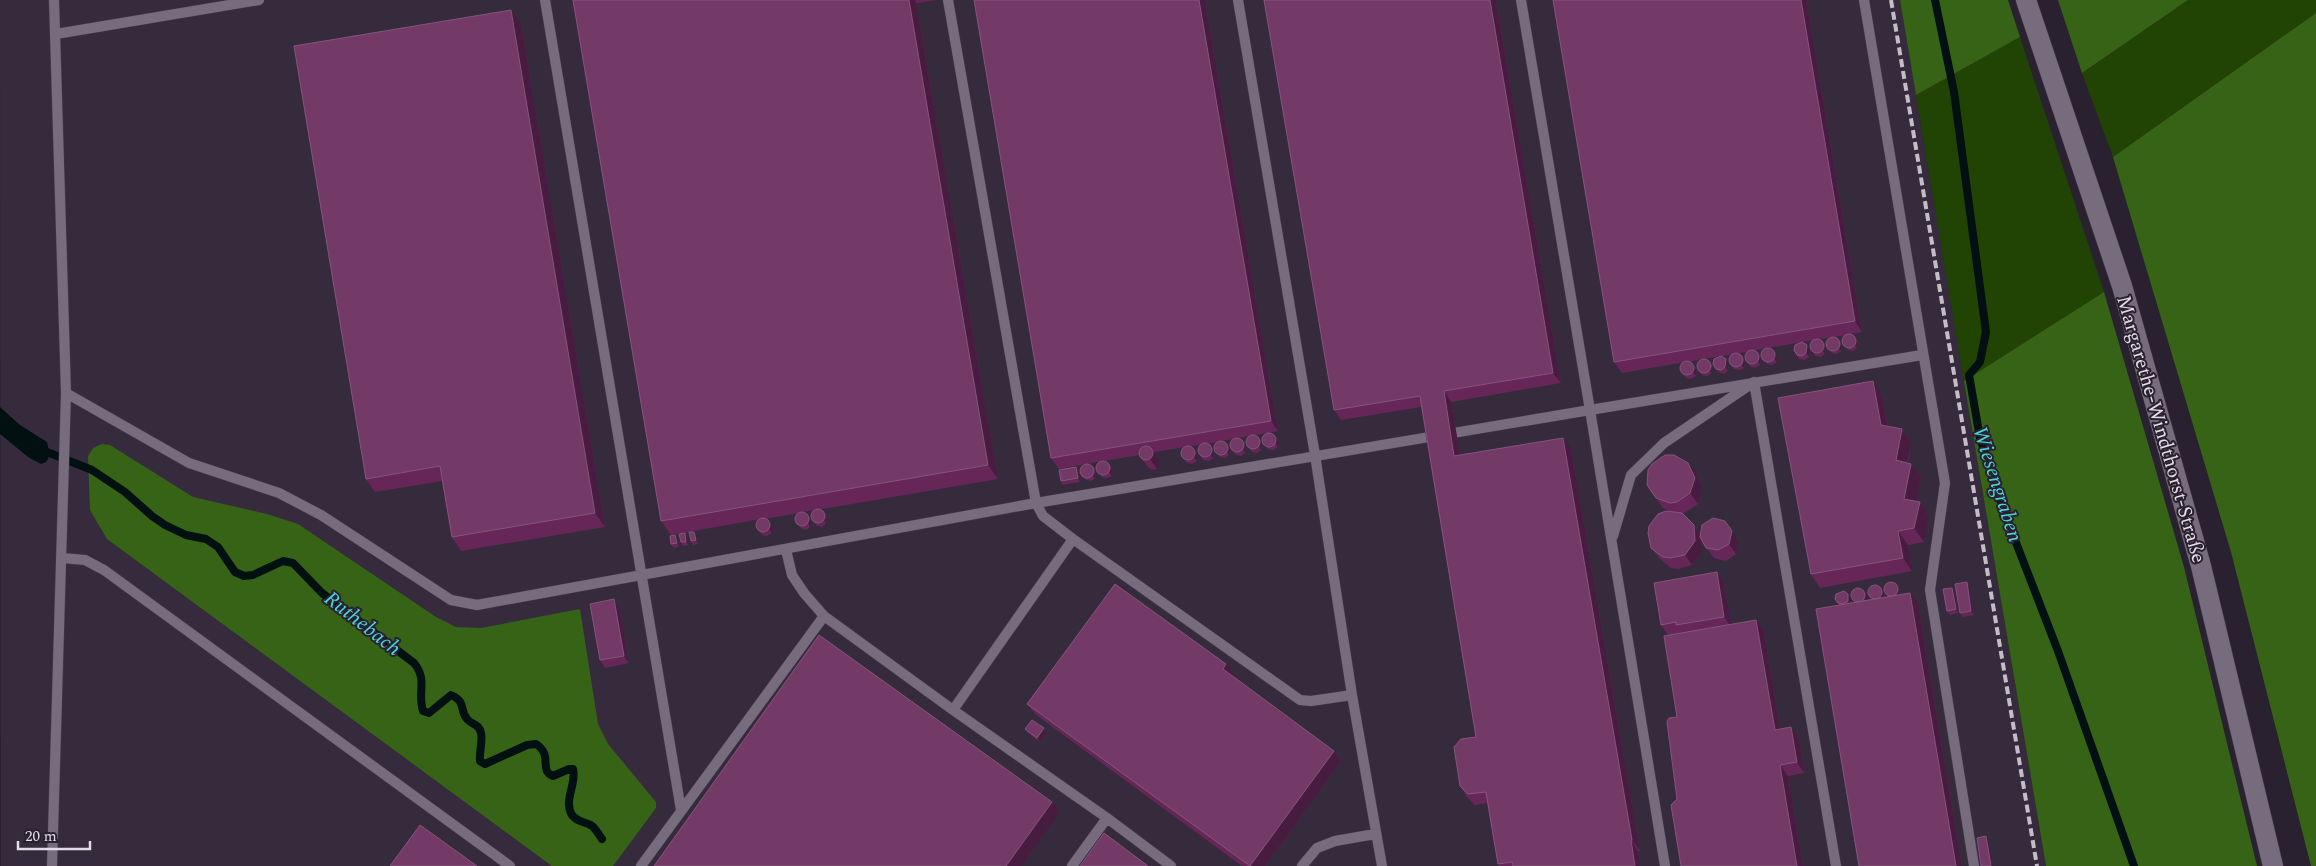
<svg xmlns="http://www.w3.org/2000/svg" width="2316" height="866" viewBox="0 0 2316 866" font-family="Spectral,serif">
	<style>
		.built { fill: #362b3d }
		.green { fill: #214304 }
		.forest { fill: #376316 }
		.water { fill: #021011 }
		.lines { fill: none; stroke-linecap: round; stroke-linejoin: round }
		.stream { stroke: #021011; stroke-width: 8 }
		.lane-casing { stroke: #443d49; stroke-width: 11 }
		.street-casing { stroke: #443d49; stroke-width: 21 }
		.lane { stroke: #766c7d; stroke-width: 10 }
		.street { stroke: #766c7d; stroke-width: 20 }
		.rail { stroke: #c4bdc8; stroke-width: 4; stroke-dasharray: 8 4; stroke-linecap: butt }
		.wall { fill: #662758 }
		.shaded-wall { fill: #481c41 }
		.building { fill: #743a67; stroke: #85547b }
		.labels { text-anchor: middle; stroke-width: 4; stroke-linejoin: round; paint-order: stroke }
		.street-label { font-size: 20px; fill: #e3dde7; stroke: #29212f }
		.water-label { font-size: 21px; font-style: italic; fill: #49d5dc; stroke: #29212f }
	</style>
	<rect width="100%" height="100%" fill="#29212f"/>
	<path class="built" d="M0,0H1900L2046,866H1Z"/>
	<path class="green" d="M2188,0H2316V13L2113,157L2082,73Z
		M2020,37L2104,292L1964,381L1916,95Z"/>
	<path class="forest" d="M1900,0H2008L2020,37L1916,95Z
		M2058,0H2188L2082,73Z
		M2316,13V866H2311L2231,552L2113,157Z
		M2104,292L2184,567L2257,866H2046L1964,381Z
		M102,444L110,445L193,497L267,514L298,524L436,617L456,627L481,628L580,609L598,724L608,744L656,802V808L613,866H552L107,539L90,510L88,456L93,448Z"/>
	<path class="water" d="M0,407L20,425L47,442L50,455L46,462L41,464L28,457L0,434Z"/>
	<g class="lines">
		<path class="stream" d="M1935,0L1954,92L1986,332L1980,362L1969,375L1980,438L2003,509L2058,651L2134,866
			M42,450L92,470L125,492L152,516L165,525L186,535L206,539L218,547L235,572L244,576L253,575L283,561L293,563L322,593L414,663C428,680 417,692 423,711L429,713L451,695C468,703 458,710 468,720C473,725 479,724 481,733C483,742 479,751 480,761L485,764L527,745L536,744C554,756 538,770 553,776L569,769H573C577,784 563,800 572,815C578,823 585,821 592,826C596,829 599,835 602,839"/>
		<g class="lane-casing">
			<path id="lane" d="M54,0L66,393L189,463L279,493L321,515L451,600L477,605L1036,503L1590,410L1665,866
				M545,0L681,810
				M948,0L1036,503L1043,516L1073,539L1300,700L1311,701L1352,695L1315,455L1238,0
				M1521,0L1590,410L1922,355
				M1864,0L1945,483L1930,590L1974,866
				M56,34L259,0
				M1613,536L1631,475L1664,443L1754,382L1836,866
				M1073,539L953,710L1107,818
				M786,550L792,575L804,593L824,616L953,710
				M62,558L85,560L104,570L510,866
				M1352,695L1382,866
				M52,866L66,393
				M641,866L824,616
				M1072,866L1107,818L1171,866
				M1302,866L1317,848L1335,841L1375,834"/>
		</g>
		<g class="street-casing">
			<path id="street" d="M2026,0L2122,286L2201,566L2273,866"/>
		</g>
		<use href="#lane" class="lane"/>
		<use href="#street" class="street"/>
		<path class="rail" d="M1891,0L2037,866"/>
	</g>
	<path class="wall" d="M573,0H937L917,3L916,2L998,479L817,510L822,511L827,519L826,524L822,527L817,526L811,518L816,510L801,512L806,513L811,522L810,527L806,530L801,528L795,520L800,513L764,519L767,520L773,528L772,533L767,536L762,535L757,527L761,519L671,535L661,521Z
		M1205,0L1278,431L1269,433L1273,434L1279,442L1278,447L1273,450L1268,449L1262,441L1267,433L1253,436L1257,437L1262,445L1261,450L1257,453L1252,452L1246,443L1251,436L1236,438L1241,440L1246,448L1245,453L1241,456L1236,455L1233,451L1235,439L1221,441L1225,442L1230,450L1229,455L1225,458L1220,457L1214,449L1219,442L1205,444L1209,445L1214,453L1213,458L1209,461L1203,460L1198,452L1202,444L1189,447H1192L1198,456L1197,461L1192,464L1187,463L1182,455L1186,447L1154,452L1159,460L1160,465L1157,469L1152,470L1148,467L1140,457V455L1103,461L1107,462L1113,470L1112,476L1107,478L1102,477L1097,469L1102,461L1086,464L1091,465L1096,473L1095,478L1091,481L1086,480L1080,472L1085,464L1059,469L1051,458Z
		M1496,0L1561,383L1451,402L1460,455L1571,448L1640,851H1638L1640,866H1499L1498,864L1487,803L1475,805L1467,797L1460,786L1476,737L1421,407L1341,420L1334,410Z
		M1806,0L1862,332L1849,334L1853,335L1858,343L1857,348L1853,351L1848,350L1842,342L1847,335L1833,337L1837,338L1842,346L1841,351L1837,354L1832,353L1826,345L1831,337L1817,340L1821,341L1826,349L1825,354L1821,357L1815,356L1810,348L1814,340L1768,348L1772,349L1778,357L1777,362L1772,365L1767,364L1761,356L1766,348L1752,351L1756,352L1761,360L1760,365L1756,368L1751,367L1745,359L1750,351L1736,354H1740L1745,362L1744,368L1740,370L1734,369L1729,361L1734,354L1703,359L1707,360L1713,368L1712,373L1707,376L1702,375L1697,367L1702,359L1688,362H1691L1697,371L1696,376L1691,379L1686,378L1683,374L1685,362L1622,373L1614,362Z
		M521,24L605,527L461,551L452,537L442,481L375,492L366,479Z
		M1807,345L1809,349V357L1805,360L1799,359L1794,350Z
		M1726,359L1728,363V371L1724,374L1718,372L1713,364Z
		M1873,381L1882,395L1888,427L1902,429L1911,443L1908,463L1921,477L1916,501L1920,502L1929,516L1924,542L1908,545L1912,571L1820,588L1811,574Z
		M1076,467L1079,471L1080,482L1063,485L1061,481Z
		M1696,473L1702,488L1698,504L1684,513H1683L1700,534L1739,542L1736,554L1726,561L1714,558L1701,540L1702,552L1692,565L1678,569L1671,568L1659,558L1651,548L1672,512L1663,508L1647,485Z
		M697,535L698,544L693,545L691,541Z
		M687,537L689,545L683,546L681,542Z
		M678,539L679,547L674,548L671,544Z
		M1717,572L1724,583L1731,625L1764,631L1780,729L1799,738L1804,773L1788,776L1803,866H1681L1677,799V717L1682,633L1668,635L1661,625Z
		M1967,582L1969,586L1974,615L1963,617L1960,613Z
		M1895,584L1900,592V595L1918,603L1962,866H1859L1839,605L1835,599L1848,594L1850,597V603L1856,602L1852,596L1862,589L1868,597L1867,600L1872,599L1868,593L1879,586L1884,595V597H1888L1884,591Z
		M1952,588L1955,592L1958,613L1950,615L1947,611Z
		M619,607L629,663L605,668L600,660Z
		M1234,675L1233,676L1334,751L1341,761L1265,866H1242L1035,714L1027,704Z
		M1044,728L1047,732L1040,742L1028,733L1025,729Z"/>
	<path class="shaded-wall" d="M909,0H915L916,2L998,479L988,465Z
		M1199,0H1205L1278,431L1271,421Z
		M1490,0H1496L1561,383L1553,373Z
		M1801,0H1806L1862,332L1855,321Z
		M511,10L521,24L605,527L595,513Z
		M1856,340L1858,343L1857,348L1855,345Z
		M1840,342L1842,346L1841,351L1838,348Z
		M1807,345L1809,349V357L1806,353Z
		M1823,345L1826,349L1825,354L1822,350Z
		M1775,353L1778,357L1777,362L1774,358Z
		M1759,356L1761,360L1760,365L1758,361Z
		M1726,359L1728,363V371L1725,367Z
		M1743,359L1745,362L1744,368L1741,364Z
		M1710,365L1713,368L1712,373L1709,370Z
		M1694,367L1697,371L1696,376L1693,372Z
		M1873,381L1882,395L1890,439L1881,425Z
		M1444,391L1451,402L1462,466L1454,456Z
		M1902,429L1911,443L1905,474L1896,460Z
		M1276,438L1279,442L1278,447L1275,443Z
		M1563,438L1571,448L1640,851L1632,840Z
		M1260,441L1262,445L1261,450L1259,446Z
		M1244,444L1246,448L1245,453L1243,449Z
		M1228,446L1230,450L1229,455L1227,452Z
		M1152,449L1159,460L1160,465L1157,469L1150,459Z
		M1211,449L1214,453L1213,458L1210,454Z
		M1195,452L1198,456L1197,461L1194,457Z
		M1688,463L1696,473L1702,488L1698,504L1690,493Z
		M1911,464L1921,477L1914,513L1904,499Z
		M1076,467L1079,471L1080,482L1078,478Z
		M1110,467L1113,470L1112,476L1109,472Z
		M1094,469L1096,473L1095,478L1092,475Z
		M1920,502L1929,516L1924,542L1914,528Z
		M825,515L827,519L826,524L824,520Z
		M809,518L811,522L810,527L808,523Z
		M1725,521L1739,542L1736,554L1729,544Z
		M770,524L773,528L772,533L769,529Z
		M1694,525L1701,536L1702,552L1692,565L1685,555Z
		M1898,531L1908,545L1912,571L1903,558Z
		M694,532L697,535L698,544L696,540Z
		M685,533L687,537L689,545L686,542Z
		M675,535L678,539L679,547L677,543Z
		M1717,572L1724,583L1732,628L1724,617Z
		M1967,582L1969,586L1974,615L1971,611Z
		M1898,588L1900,592L1899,597L1897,593Z
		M1952,588L1955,592L1958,613L1956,609Z
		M1881,591L1884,595L1883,600L1880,596Z
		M1865,593L1868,597L1867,602L1864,599Z
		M1910,593L1918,603L1962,866H1956Z
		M1848,594L1850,597V605L1848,601Z
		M614,599L619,607L629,663L624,656Z
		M1756,620L1764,631L1782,741L1775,730Z
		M1226,664L1234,675L1230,680L1223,669Z
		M1791,727L1799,738L1804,773L1797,762Z
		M1044,728L1047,732L1040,742L1037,738Z
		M1334,751L1341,761L1265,866H1250Z
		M1780,765L1788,776L1803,866H1797Z
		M1052,802L1060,812L1021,866H1006Z
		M1986,836L1988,840L1993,866H1991Z
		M1631,840L1638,851L1640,866H1635Z"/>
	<path class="building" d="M573,0H909L988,465L661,521Z
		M974,0H1199L1271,421L1051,458Z
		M1264,0H1490L1553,373L1444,391L1454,456L1563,438L1632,840H1631L1635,866H1513L1512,862L1498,864L1486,792L1468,794L1460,786L1454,747L1461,739L1476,737L1420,396L1334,410Z
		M1553,0H1801L1855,321L1614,362Z
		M511,10L595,513L452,537L440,466L366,479L294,46Z
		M1842 341a7 7 0 1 1 14 0a7 7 0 1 1-14 0Z
		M1826 344a7 7 0 1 1 14 0a7 7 0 1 1-14 0Z
		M1810 346a7 7 0 1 1 14 0a7 7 0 1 1-14 0Z
		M1802,342L1807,345L1806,353L1802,356L1797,355L1794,350L1795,345Z
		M1761 355a7 7 0 1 1 14 0a7 7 0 1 1-14 0Z
		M1745 357a7 7 0 1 1 14 0a7 7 0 1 1-14 0Z
		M1729 360a7 7 0 1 1 14 0a7 7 0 1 1-14 0Z
		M1721,356L1726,359L1725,367L1721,370L1716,369L1713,364L1714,359Z
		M1697 366a7 7 0 1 1 14 0a7 7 0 1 1-14 0Z
		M1680 368a7 7 0 1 1 14 0a7 7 0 1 1-14 0Z
		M1873,381L1881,425L1902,429L1896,460L1911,464L1904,499L1920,502L1914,528L1898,531L1903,558L1811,574L1778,398Z
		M1262 440a7 7 0 1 1 14 0a7 7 0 1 1-14 0Z
		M1246 442a7 7 0 1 1 14 0a7 7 0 1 1-14 0Z
		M1230 445a7 7 0 1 1 14 0a7 7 0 1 1-14 0Z
		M1214 448a7 7 0 1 1 14 0a7 7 0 1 1-14 0Z
		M1198 450a7 7 0 1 1 14 0a7 7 0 1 1-14 0Z
		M1181 453a7 7 0 1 1 14 0a7 7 0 1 1-14 0Z
		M1139 453a7 7 0 1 1 14 0a7 7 0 1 1-14 0Z
		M1665,455H1674L1688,463L1695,478L1690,493L1677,502L1670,503L1656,498L1647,485L1648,470L1652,464Z
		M1096 468a7 7 0 1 1 14 0a7 7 0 1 1-14 0Z
		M1080 471a7 7 0 1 1 14 0a7 7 0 1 1-14 0Z
		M1076,467L1078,478L1061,481L1059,470Z
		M811 516a7 7 0 1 1 14 0a7 7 0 1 1-14 0Z
		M1666,511L1682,513L1694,525L1695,541L1685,555L1670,558L1663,557L1651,548L1648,533L1649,526L1658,514Z
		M795 519a7 7 0 1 1 14 0a7 7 0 1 1-14 0Z
		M1713,518L1725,521L1732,531L1729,544L1718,550L1706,548L1700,537L1702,525Z
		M756 525a7 7 0 1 1 14 0a7 7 0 1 1-14 0Z
		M689,532H694L696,540L691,541Z
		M685,533L686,542H681L679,534Z
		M675,535L677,543L671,544L670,536Z
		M1717,572L1724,617L1676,625V622L1661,625L1654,583Z
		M1967,582L1971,611L1960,613L1955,584Z
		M1884 589a7 7 0 1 1 14 0a7 7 0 1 1-14 0Z
		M1115,584L1226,664L1223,669L1334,751L1250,866L1027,704Z
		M1868 592a7 7 0 1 1 14 0a7 7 0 1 1-14 0Z
		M1952,588L1956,609L1947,611L1943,589Z
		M1851 595a7 7 0 1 1 14 0a7 7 0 1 1-14 0Z
		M1844,591L1848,594V601L1843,604L1838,603L1835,599L1836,594Z
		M1910,593L1956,866H1859L1816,609Z
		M614,599L624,656L600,660L590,604Z
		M1756,620L1775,730L1791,727L1797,762L1780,765L1797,866H1681L1671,805L1677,799L1667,722L1669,718L1677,717L1664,636Z
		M819,635L1052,802L1006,866H654Z
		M1032,720L1044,728L1037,738L1025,729Z
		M420,825L477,866H390Z
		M1104,833L1148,866H1080Z
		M1986,836L1991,866H1981L1977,838Z"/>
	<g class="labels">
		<g class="street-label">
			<text transform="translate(2162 429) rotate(74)" y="7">Margarethe-Windthorst-Straße</text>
		</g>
		<g class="water-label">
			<text transform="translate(1998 484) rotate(72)" y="7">Wiesengraben</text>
			<text transform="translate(363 623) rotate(38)" y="7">Ruthebach</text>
		</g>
	</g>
	<path d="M18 841v8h72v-8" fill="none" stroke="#e3dde7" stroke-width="2.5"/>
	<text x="25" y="841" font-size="15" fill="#e3dde7" stroke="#29212f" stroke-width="4" paint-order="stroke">20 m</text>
</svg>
